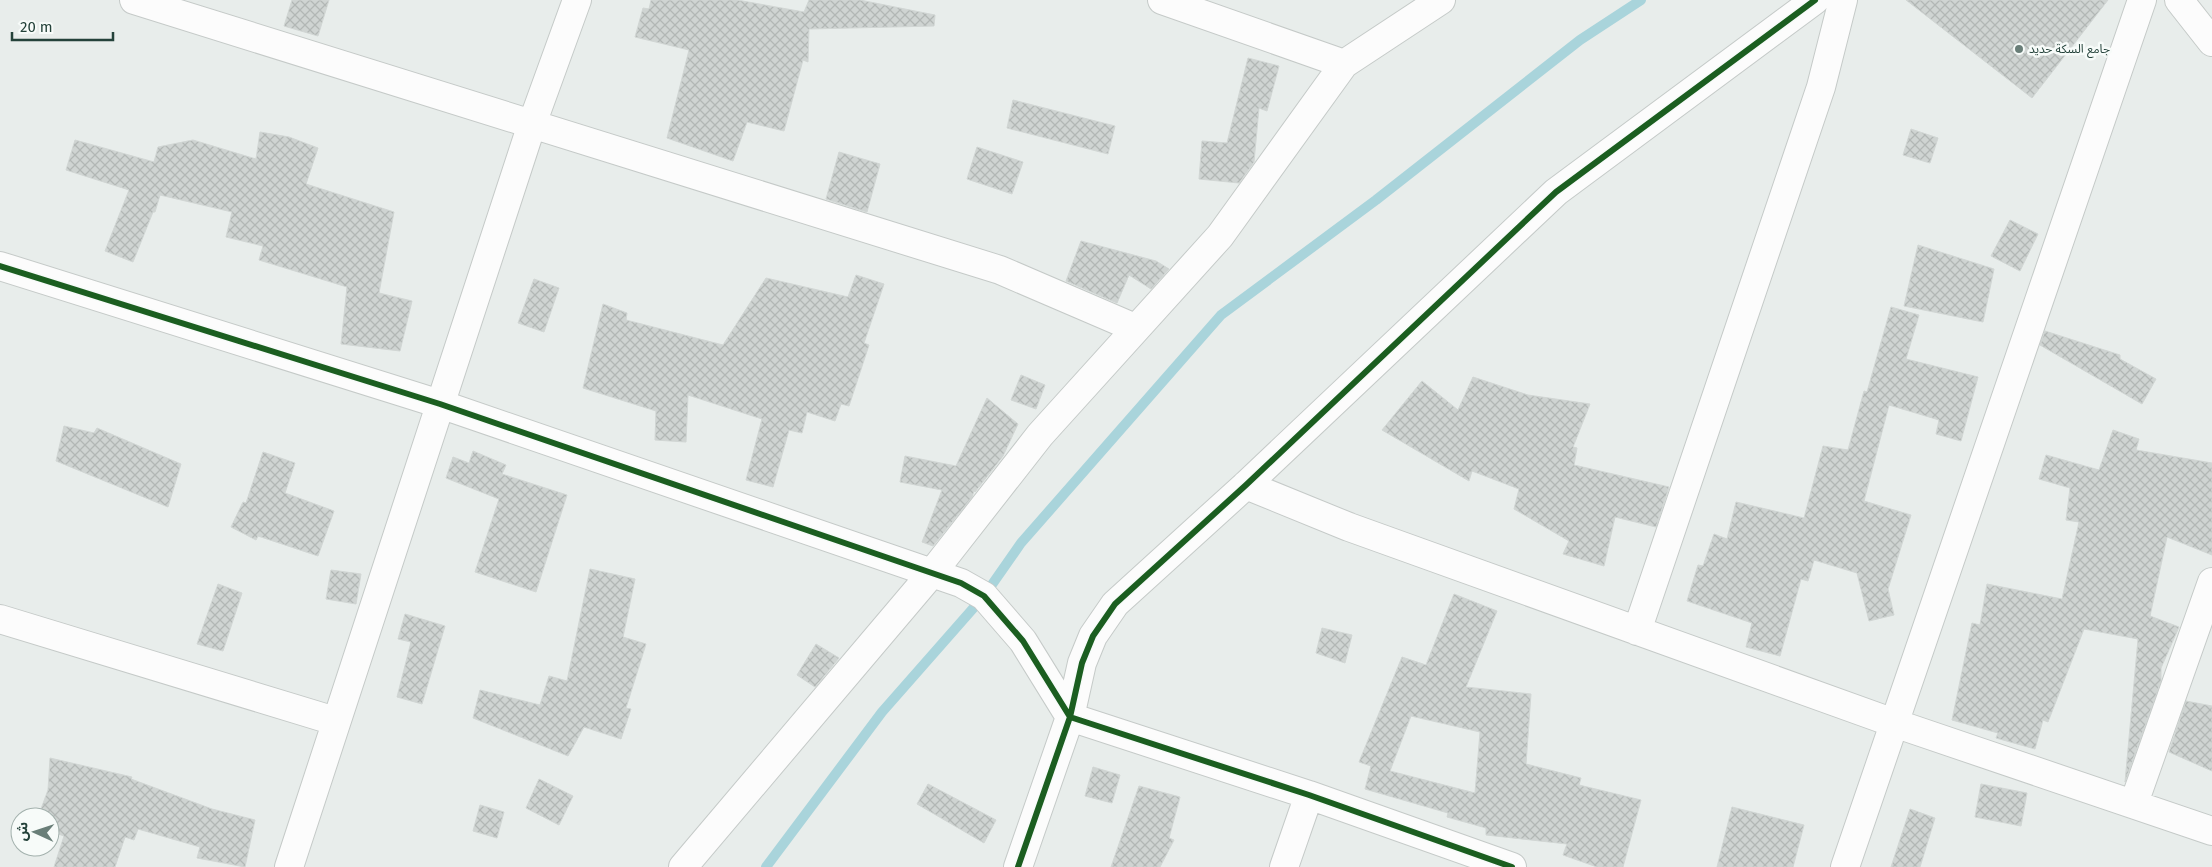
<svg xmlns="http://www.w3.org/2000/svg" width="2212" height="867" viewBox="0 0 2212 867" font-family="'Fira Sans','Noto Sans Arabic',sans-serif">
	<style>
		.lines { fill: none; stroke-linecap: round; stroke-linejoin: round }
		.stream { stroke: #a9d4db; stroke-width: 10 }
		.building { fill: url(#building-cross-hatch); stroke: #d1d6d4; fill-rule: evenodd }
		.minor-casing { stroke: #c5cac8; stroke-width: 30 }
		.minor { stroke: #fcfcfc; stroke-width: 28 }
		.cycleway-casing { stroke: #f7fbf9; stroke-width: 9 }
		.cycleway { stroke: #1b5e20; stroke-width: 6 }
		.poi-dot { fill: #697e78; stroke: #f7fbf9; stroke-width: 2 }
		.labels { text-anchor: middle; stroke-width: 5; stroke-linejoin: round; paint-order: stroke }
		.poi-label { font-size: 12px; fill: #24423a; stroke: #f7fbf9; text-anchor: start }
	</style>
	<defs>
		<pattern id="building-cross-hatch" width="8" height="8" patternUnits="userSpaceOnUse" patternTransform="scale(1.25)"><rect width="8" height="8" fill="#cfd4d2"/><path d="M0 0l8 8M0 8l8-8" fill="none" stroke="#b2b7b5"/></pattern>
	</defs>
	<rect width="100%" height="100%" fill="#e8edeb"/>
	<g class="lines">
		<path class="stream" d="M766,867L882,712L984,596L1021,543L1221,315L1376,200L1580,40L1641,0"/>
	</g>
	<path class="building" d="M292,0H329L318,36L284,26Z
		M651,0H737L804,12L809,0H860L935,15L934,26L809,29L808,62L803,60L784,131L747,122L733,161L667,138L689,50L635,37L643,8L649,9Z
		M1906,0H2108L2032,98Z
		M1248,58L1279,66L1267,111L1259,108L1254,162L1239,183L1199,179L1202,141L1227,143Z
		M1013,100L1115,126L1108,154L1007,128Z
		M1911,129L1938,138L1930,163L1903,155Z
		M260,132L289,137L318,148L306,184L394,212L379,293L412,301L400,351L341,344L347,287L259,260L263,246L226,237L232,212L160,195L155,212H153L133,262L105,251L129,190L66,170L75,140L154,162L158,147L193,140L256,159Z
		M977,147L1023,162L1012,194L967,179Z
		M839,152L880,164L867,212L826,199Z
		M2010,220L2038,234L2020,271L1991,256Z
		M1081,241L1156,261L1169,269L1151,289L1129,275L1117,303L1066,281Z
		M1918,245L1994,269L1983,322L1904,306Z
		M856,275L884,284L864,343L869,345L849,406L841,404L835,421L807,412L802,433L789,430L773,487L746,480L762,419L688,395L686,442L655,440L656,411L583,388L603,304L627,313L626,320L723,345L766,278L848,297Z
		M534,279L559,288L544,332L518,323Z
		M1891,307L1919,315L1906,359L1978,377L1961,441L1936,434L1939,420L1889,405L1864,501L1911,515L1888,589L1894,615L1869,621L1857,573L1814,560L1808,581L1801,579L1780,656L1746,647L1752,623L1687,601L1698,565L1703,566L1714,534L1727,539L1736,502L1804,518L1823,446L1848,450L1864,391L1867,392Z
		M2045,331L2120,355V359L2156,379L2142,404L2040,345Z
		M1021,375L1045,385L1036,409L1011,400Z
		M1473,377L1528,395L1590,404L1573,447L1577,448L1574,465L1669,487L1656,527L1615,517L1604,566L1563,554L1569,541L1514,509L1519,489L1472,471L1469,481L1382,430L1422,381L1458,410Z
		M987,398L1018,424L1003,456L975,492L974,491L972,497L933,546L922,542L942,490L900,482L905,456L956,466Z
		M64,426L94,433L97,428L181,464L168,507L56,461Z
		M2113,430L2139,439L2136,450L2212,463V555L2167,537L2150,616L2179,627L2161,668V681L2125,782L2138,639L2084,629L2048,722L2043,720L2035,749L1996,738L1998,733L1952,720L1972,623L1980,625L1987,584L2062,599L2079,522L2066,520L2070,488L2039,479L2046,455L2099,470Z
		M473,451L506,465L502,474L567,495L536,592L475,572L499,499L446,478L453,457L469,463Z
		M263,452L295,463L285,493L334,511L318,556L258,536L256,540L231,527L243,502L246,503Z
		M590,569L635,579L623,637L646,644L626,708L631,709L621,739L584,727L568,756L473,718L480,690L540,705L549,676L567,681Z
		M331,570L361,574L356,604L326,599Z
		M218,584L242,593L223,651L197,644Z
		M1454,594L1497,611L1466,687L1531,694L1526,764L1581,778L1579,785L1641,800L1623,867H1597L1563,855L1567,844L1486,835V828L1447,817L1448,813L1365,789L1371,766L1359,762L1402,657L1426,665ZM1411,716L1480,732L1475,793L1390,771Z
		M405,614L445,626L422,704L397,697L411,642L398,639Z
		M1322,628L1352,635L1345,663L1316,653Z
		M816,644L839,658L815,687L797,675Z
		M2186,701L2212,706V771L2169,752Z
		M50,758L132,777L131,779L212,809L255,820L245,867L197,858L200,847L138,829L134,840L125,837L115,867H54L64,836L50,831V817H38L48,790Z
		M1093,767L1120,775L1112,803L1085,796Z
		M539,779L573,796L559,825L526,808Z
		M928,784L996,820L984,843L917,804Z
		M1981,784L2027,793L2021,826L1975,817Z
		M1139,786L1180,797L1169,838L1174,840L1160,867H1111Z
		M480,805L504,812L497,838L473,831Z
		M1732,807L1804,825L1793,867H1717Z
		M1910,809L1935,818L1920,867H1891Z"/>
	<g class="lines">
		<g class="minor-casing">
			<path id="minor" d="M134,0L1000,270L1135,328
				M1162,0L1344,64
				M2179,0L2212,42
				M0,266L440,404L961,583L984,596L1023,641L1070,717L1309,795L1512,867
				M1246,485L1349,527L1894,723L2212,831
				M0,619L335,721
				M1637,631L1821,87L1843,0
				M2134,803L2212,582
				M289,867L532,124L577,0
				M683,867L932,573L1040,435L1220,236L1344,64L1441,0
				M1018,867L1070,717L1082,663L1093,636L1115,604L1246,485L1556,192L1815,0
				M1284,867L1309,795
				M1845,867L2142,0"/>
		</g>
		<use href="#minor" class="minor"/>
		<g class="cycleway-casing">
			<path id="cycleway" d="M0,266L440,404L961,583L984,596L1023,641L1070,717L1309,795L1512,867
				M1018,867L1070,717L1082,663L1093,636L1115,604L1246,485L1556,192L1815,0"/>
		</g>
		<use href="#cycleway" class="cycleway"/>
	</g>
	<circle class="poi-dot" cx="2019" cy="49" r="5"/>
	<g class="labels">
		<g class="poi-label">
			<text x="2029" y="53">جامع السكة حديد</text>
		</g>
	</g>
	<g transform="translate(35 832) rotate(273)"><circle r="24" fill="#f7fbf9" stroke="#a3b1ad"/>
	<path d="M0-4L9 19L0 12L-9 19Z" fill="#697e78"/>
	<text y="-8" font-size="14" font-weight="bold" text-anchor="middle" fill="#24423a">ش</text>
	</g>
	<path d="M12 32v8h101v-8" fill="none" stroke="#24423a" stroke-width="2.5"/>
	<text x="20" y="32" font-size="15" fill="#24423a" stroke="#f7fbf9" stroke-width="4" paint-order="stroke">20 m</text>
</svg>
